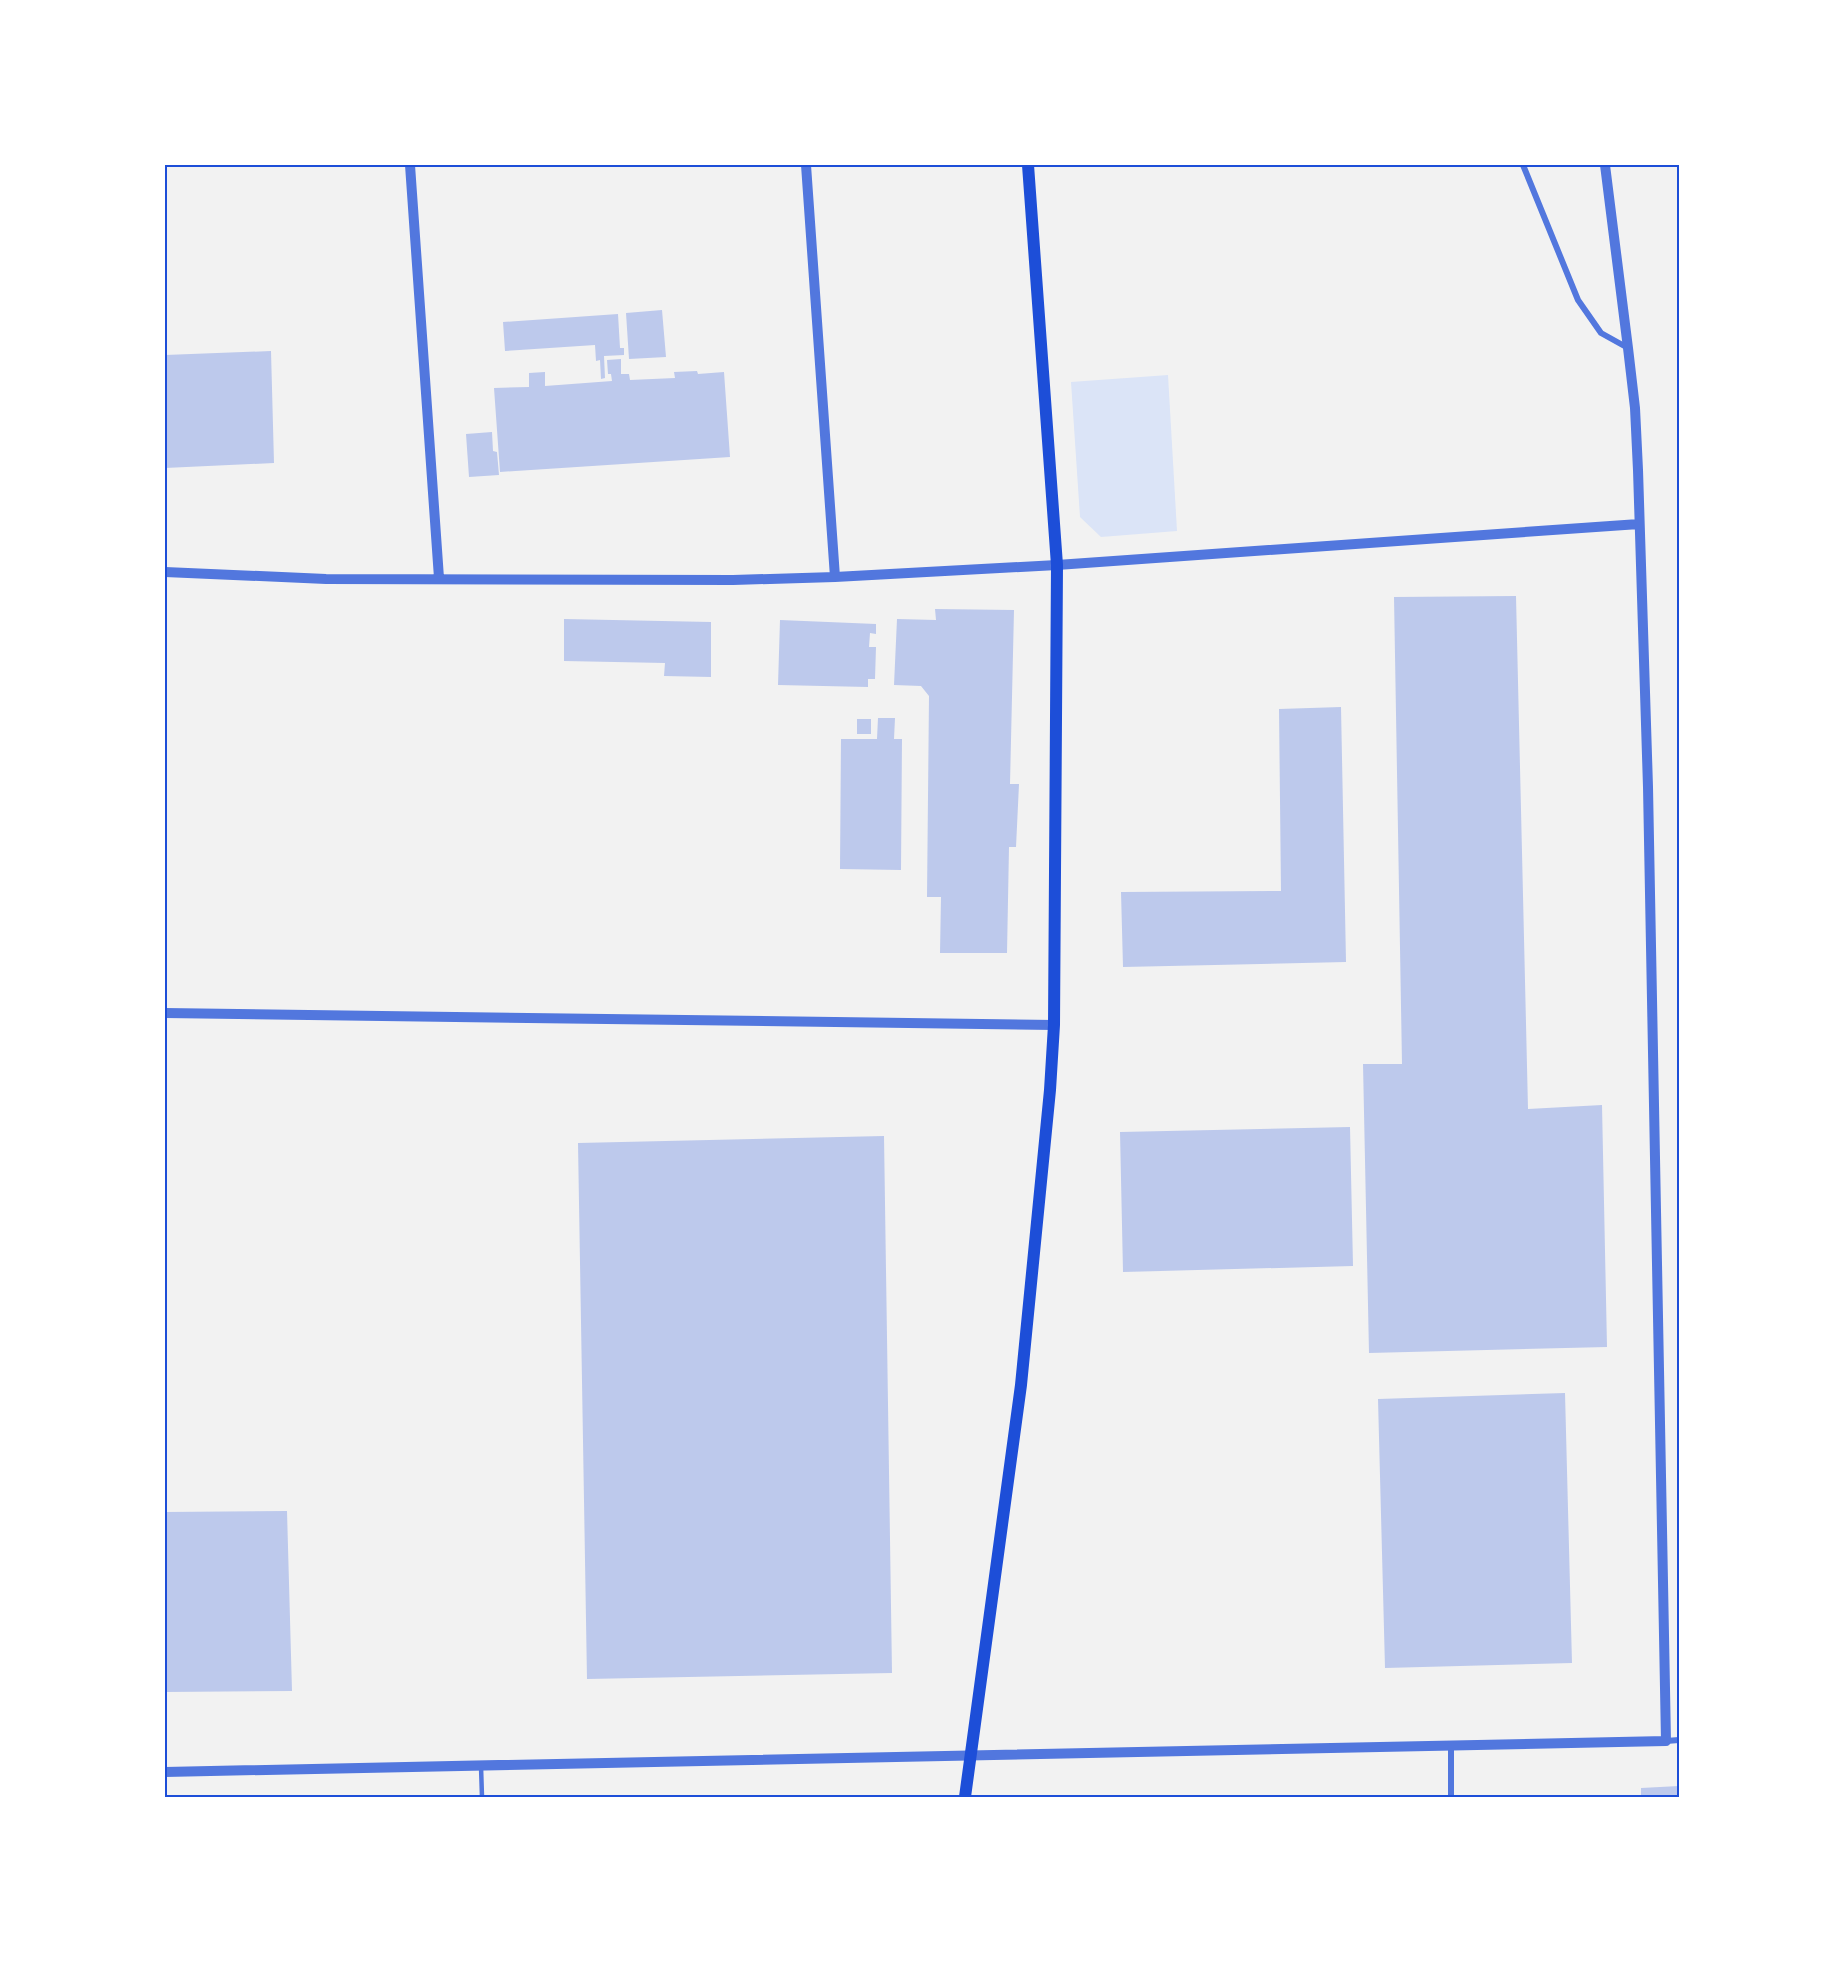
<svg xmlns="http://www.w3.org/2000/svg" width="1844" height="1962" viewBox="0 0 1844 1962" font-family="Manrope,sans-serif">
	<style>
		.green { fill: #dbe4f7 }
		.building { fill: #bdc9ec }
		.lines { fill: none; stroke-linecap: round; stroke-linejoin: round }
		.service { stroke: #5277de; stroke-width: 4.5 }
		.minor { stroke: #5277de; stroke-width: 6 }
		.tertiary { stroke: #5277de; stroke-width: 10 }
		.secondary { stroke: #1d4ed8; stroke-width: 12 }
		.neatline { fill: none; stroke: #1d4ed8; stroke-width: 2 }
	</style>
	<rect width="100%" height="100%" fill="#f2f2f2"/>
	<path class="green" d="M1168,375L1177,531L1101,537L1080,517L1071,382Z"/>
	<path class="building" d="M662,310L666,357L629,359L626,313Z
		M618,314L620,348H624V355L604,356L605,378L601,379L600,360L596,361L595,345L505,351L503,322Z
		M271,351L274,463L165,468V355Z
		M621,359V374H629L630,380L675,378L674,372L697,371L698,374L724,372L730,457L500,472L494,388L529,387V373L545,372V386L612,381L611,374H608L607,360Z
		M492,432L493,451L497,452L499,475L469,477L466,434Z
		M1516,596L1528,1109L1602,1105L1607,1347L1369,1353L1363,1064H1402L1394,597Z
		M935,609L1014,610L1010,784H1019L1016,847H1009L1007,953H940L941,897H927L929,696L921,686L894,685L897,619L936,620Z
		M564,619L711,622V677L664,676L665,663L564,661Z
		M780,620L876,624V634L870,633L869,647H876L875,679H868V687L778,685Z
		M1341,707L1346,962L1123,967L1121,892L1281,891L1279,709Z
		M878,718H895L894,739H902L901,870L840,869L841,739H877Z
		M857,719H871V734H857Z
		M1350,1127L1353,1266L1123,1272L1120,1132Z
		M884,1136L892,1673L587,1679L578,1143Z
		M1565,1393L1572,1663L1385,1668L1378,1399Z
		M287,1511L292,1691L165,1692V1512Z
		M1679,1786V1797H1641V1788Z"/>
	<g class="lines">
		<path class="service" d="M481,1766L482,1797"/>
		<path class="minor" d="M1523,165L1578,300L1601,333L1628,348
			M1666,1741L1679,1740
			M1451,1745V1797"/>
		<path class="tertiary" d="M410,165L439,578
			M165,572L326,579L733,580L835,577L806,165
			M835,577L1057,565L1639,524
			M165,1013L1054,1025
			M165,1772L1666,1741L1648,787L1638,470L1635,408L1628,348L1605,165"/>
		<path class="secondary" d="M965,1797L1021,1385L1050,1090L1054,1025L1057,565L1028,165"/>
	</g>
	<rect width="1844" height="1962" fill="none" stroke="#ffffff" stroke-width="333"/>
	<rect x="166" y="166" width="1512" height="1630" class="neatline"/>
</svg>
